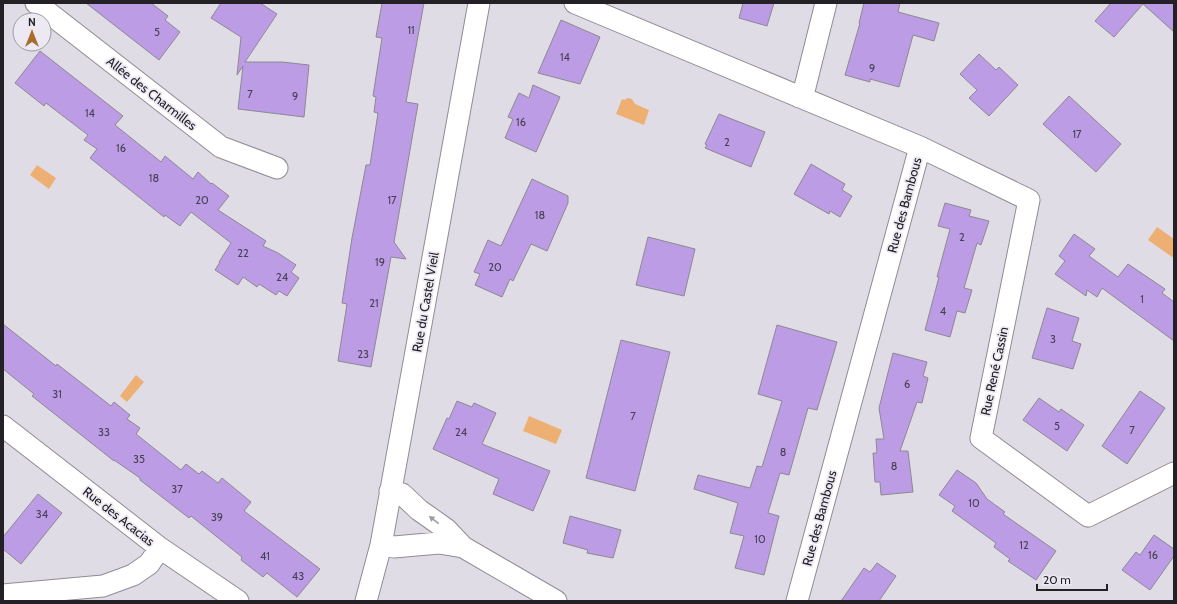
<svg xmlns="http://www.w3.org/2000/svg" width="1177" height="604" viewBox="0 0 1177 604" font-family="Cabin,sans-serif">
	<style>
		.water { fill: #eeaf72 }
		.building { fill: #bc9ce4; stroke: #8c8991 }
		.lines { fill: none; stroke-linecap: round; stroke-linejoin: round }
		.minor-casing { stroke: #8f8c94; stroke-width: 23 }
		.minor { stroke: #fff; stroke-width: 21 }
		.oneway { fill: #9c9b9d }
		.labels { text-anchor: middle; stroke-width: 3.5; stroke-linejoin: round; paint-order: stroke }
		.number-label { font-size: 11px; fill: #494055 }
		.street-label { font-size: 13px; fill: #232125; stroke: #ede9f3 }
	</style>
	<rect width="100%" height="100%" fill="#e0dce5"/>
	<path class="water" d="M628,98L632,99L635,104L649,110L644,125L616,114L622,99L624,100Z
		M37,165L56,178L49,189L30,175Z
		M1157,227L1174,239V256L1172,257L1148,240Z
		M136,375L144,382L127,402L120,396Z
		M529,416L562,430L556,444L523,431Z"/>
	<path class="building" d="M86,3H151L168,16L165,20L180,32L159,60Z
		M221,3H260L277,14L245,62H282L309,65L304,117L238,109L243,66L237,75L241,37L211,18Z
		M382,3H424L406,102L418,104L394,242L406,259L391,257L371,367L338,361L347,304L342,303L352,238L366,165H370L378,113L374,112L376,97L373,96L382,38L376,37Z
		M743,3H774L767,26L739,18Z
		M864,3H900L898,12L939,23L934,41L913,35L899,87L870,79V82L845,75L860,23H859Z
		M1111,3H1174V32L1143,4L1114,37L1095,21Z
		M561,20L600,37L580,84L538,73Z
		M40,51L123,116L115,125L161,162L165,156L193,179L198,172L211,184L212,183L229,196L218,210L266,241L263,246L278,253L296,265L291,272L299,278L287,296L279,291L276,295L259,284L257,287L243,277L238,285L215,270L220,262H219L231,243L191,212L180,226L165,215L164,217L90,158L97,149L84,140L88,135L46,103L44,106L15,83Z
		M979,54L996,70L999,67L1018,85L989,116L969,98L977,90L960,74Z
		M533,85L560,97L536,152L505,138L513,119L508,117L519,93L529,98Z
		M1069,96L1121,144L1096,172L1043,124Z
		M719,114L765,132L751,167L705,148L707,145L705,144Z
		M811,164L845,184L842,190L852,196L840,217L830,211L829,214L794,194Z
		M532,179L568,196V203L547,251L531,244L513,281L510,279L502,297L475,285L480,274L474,272L488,240L501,246Z
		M945,203L971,210L969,216L989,221L981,245L977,243L964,288L972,290L965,313L957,311L950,337L925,330L939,277H937L950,229L938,226Z
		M1074,234L1095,249L1089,256L1118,277L1128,264L1165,289L1162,293L1174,302V341L1102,288L1097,297L1087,290L1086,296L1055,274L1065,261L1059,256Z
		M648,237L695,249L684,296L636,285Z
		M1047,308L1079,318L1072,341L1081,344L1073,369L1032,358Z
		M3,324L56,366L57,364L111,406L114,402L130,415L127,419L140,428L136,434L181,470L186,464L199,474L202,471L218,483L222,478L251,502L244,511L320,569L297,597L267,573L263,577L254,570L241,560L242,557L191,516L189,518L140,480V478L114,460V461L32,396L34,394L3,369Z
		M777,325L837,342L817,410L808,408L789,475L780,473L768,513L779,516L764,575L735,568L744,536L730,533L738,503L694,489L698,475L750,488L757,466L762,467L782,401L758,394Z
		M621,340L670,352L635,491L586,478Z
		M893,353L927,362L923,376L928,378L922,403L917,402L900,451H908L913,492L881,495L880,482H875L873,453H877L876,439H884L879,408Z
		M1140,391L1165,408L1127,464L1102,446Z
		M1039,398L1059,412L1061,409L1084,425L1067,451L1023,420Z
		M457,401L472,407L474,403L496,413L482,444L550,471L533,511L493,494L499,479L433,449L447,418L449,419Z
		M957,470L976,483L987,499L1005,512L1003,514L1056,551L1036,580L1008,561L1010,559L994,547L996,543L952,511L955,506L939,495Z
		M38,494L62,513L21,564L3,549V537Z
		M570,516L621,530L613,558L587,553L588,550L563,543Z
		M1154,535L1174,549V556L1150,590L1122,570L1136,552L1140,555Z
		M877,563L896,576L879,601H841L864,568L870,572Z"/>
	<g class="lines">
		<g class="minor-casing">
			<path id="minor" d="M36,3L221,147L277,168
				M575,3L920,147L797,601
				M799,97L805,87L826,3
				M920,147L1029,200L981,438L1088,516L1174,473
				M3,426L160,548L238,601
				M390,491L402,494L419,510L446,529L463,547L556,601
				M381,545L394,547L439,543L463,547
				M3,595L103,586L133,575L149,564L160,548
				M366,601L381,545L479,3"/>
		</g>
		<use href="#minor" class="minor"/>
	</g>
	<defs><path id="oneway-solid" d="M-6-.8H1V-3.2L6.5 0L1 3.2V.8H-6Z"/></defs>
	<use class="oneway" href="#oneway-solid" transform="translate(434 520) rotate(-143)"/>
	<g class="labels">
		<g class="number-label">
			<text x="411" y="34">11</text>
			<text x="157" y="36">5</text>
			<text x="565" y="61">14</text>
			<text x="872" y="72">9</text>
			<text x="250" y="98">7</text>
			<text x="295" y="100">9</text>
			<text x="90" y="117">14</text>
			<text x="521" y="126">16</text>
			<text x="1077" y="138">17</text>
			<text x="727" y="146">2</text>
			<text x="121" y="152">16</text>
			<text x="154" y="182">18</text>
			<text x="202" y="204">20</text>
			<text x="392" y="204">17</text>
			<text x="540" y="219">18</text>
			<text x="962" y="241">2</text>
			<text x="243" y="257">22</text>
			<text x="380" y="266">19</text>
			<text x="495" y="271">20</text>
			<text x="282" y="281">24</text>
			<text x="1142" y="303">1</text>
			<text x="374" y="307">21</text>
			<text x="943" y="315">4</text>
			<text x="1053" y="343">3</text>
			<text x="363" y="358">23</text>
			<text x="907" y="388">6</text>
			<text x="57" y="398">31</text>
			<text x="633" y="420">7</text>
			<text x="1057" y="430">5</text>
			<text x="1132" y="434">7</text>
			<text x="104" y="436">33</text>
			<text x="461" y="436">24</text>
			<text x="783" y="456">8</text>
			<text x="139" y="463">35</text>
			<text x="894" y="470">8</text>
			<text x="177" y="493">37</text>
			<text x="974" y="507">10</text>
			<text x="42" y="518">34</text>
			<text x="217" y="521">39</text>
			<text x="760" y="543">10</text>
			<text x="1024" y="549">12</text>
			<text x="1153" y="559">16</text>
			<text x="265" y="560">41</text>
			<text x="298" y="580">43</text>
		</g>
		<g class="street-label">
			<text transform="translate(152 93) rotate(38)" y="5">Allée des Charmilles</text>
			<text transform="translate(904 205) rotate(-75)" y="5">Rue des Bambous</text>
			<text transform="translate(425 302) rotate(-80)" y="5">Rue du Castel Vieil</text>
			<text transform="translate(994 371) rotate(-78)" y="5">Rue René Cassin</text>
			<text transform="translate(119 516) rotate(38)" y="5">Rue des Acacias</text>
			<text transform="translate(819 518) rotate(-75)" y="5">Rue des Bambous</text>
		</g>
	</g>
	<rect width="1177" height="604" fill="none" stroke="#232125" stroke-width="8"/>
	<g transform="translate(32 32)"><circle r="19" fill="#ede9f3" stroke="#9c99a1"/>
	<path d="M0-3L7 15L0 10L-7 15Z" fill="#a86d2e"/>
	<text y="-6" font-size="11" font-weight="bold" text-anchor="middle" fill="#232125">N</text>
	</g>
	<path d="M1037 584v6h70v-6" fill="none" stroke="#232125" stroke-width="2"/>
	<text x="1043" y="584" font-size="12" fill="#232125" stroke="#ede9f3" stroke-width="3" paint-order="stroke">20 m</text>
</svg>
